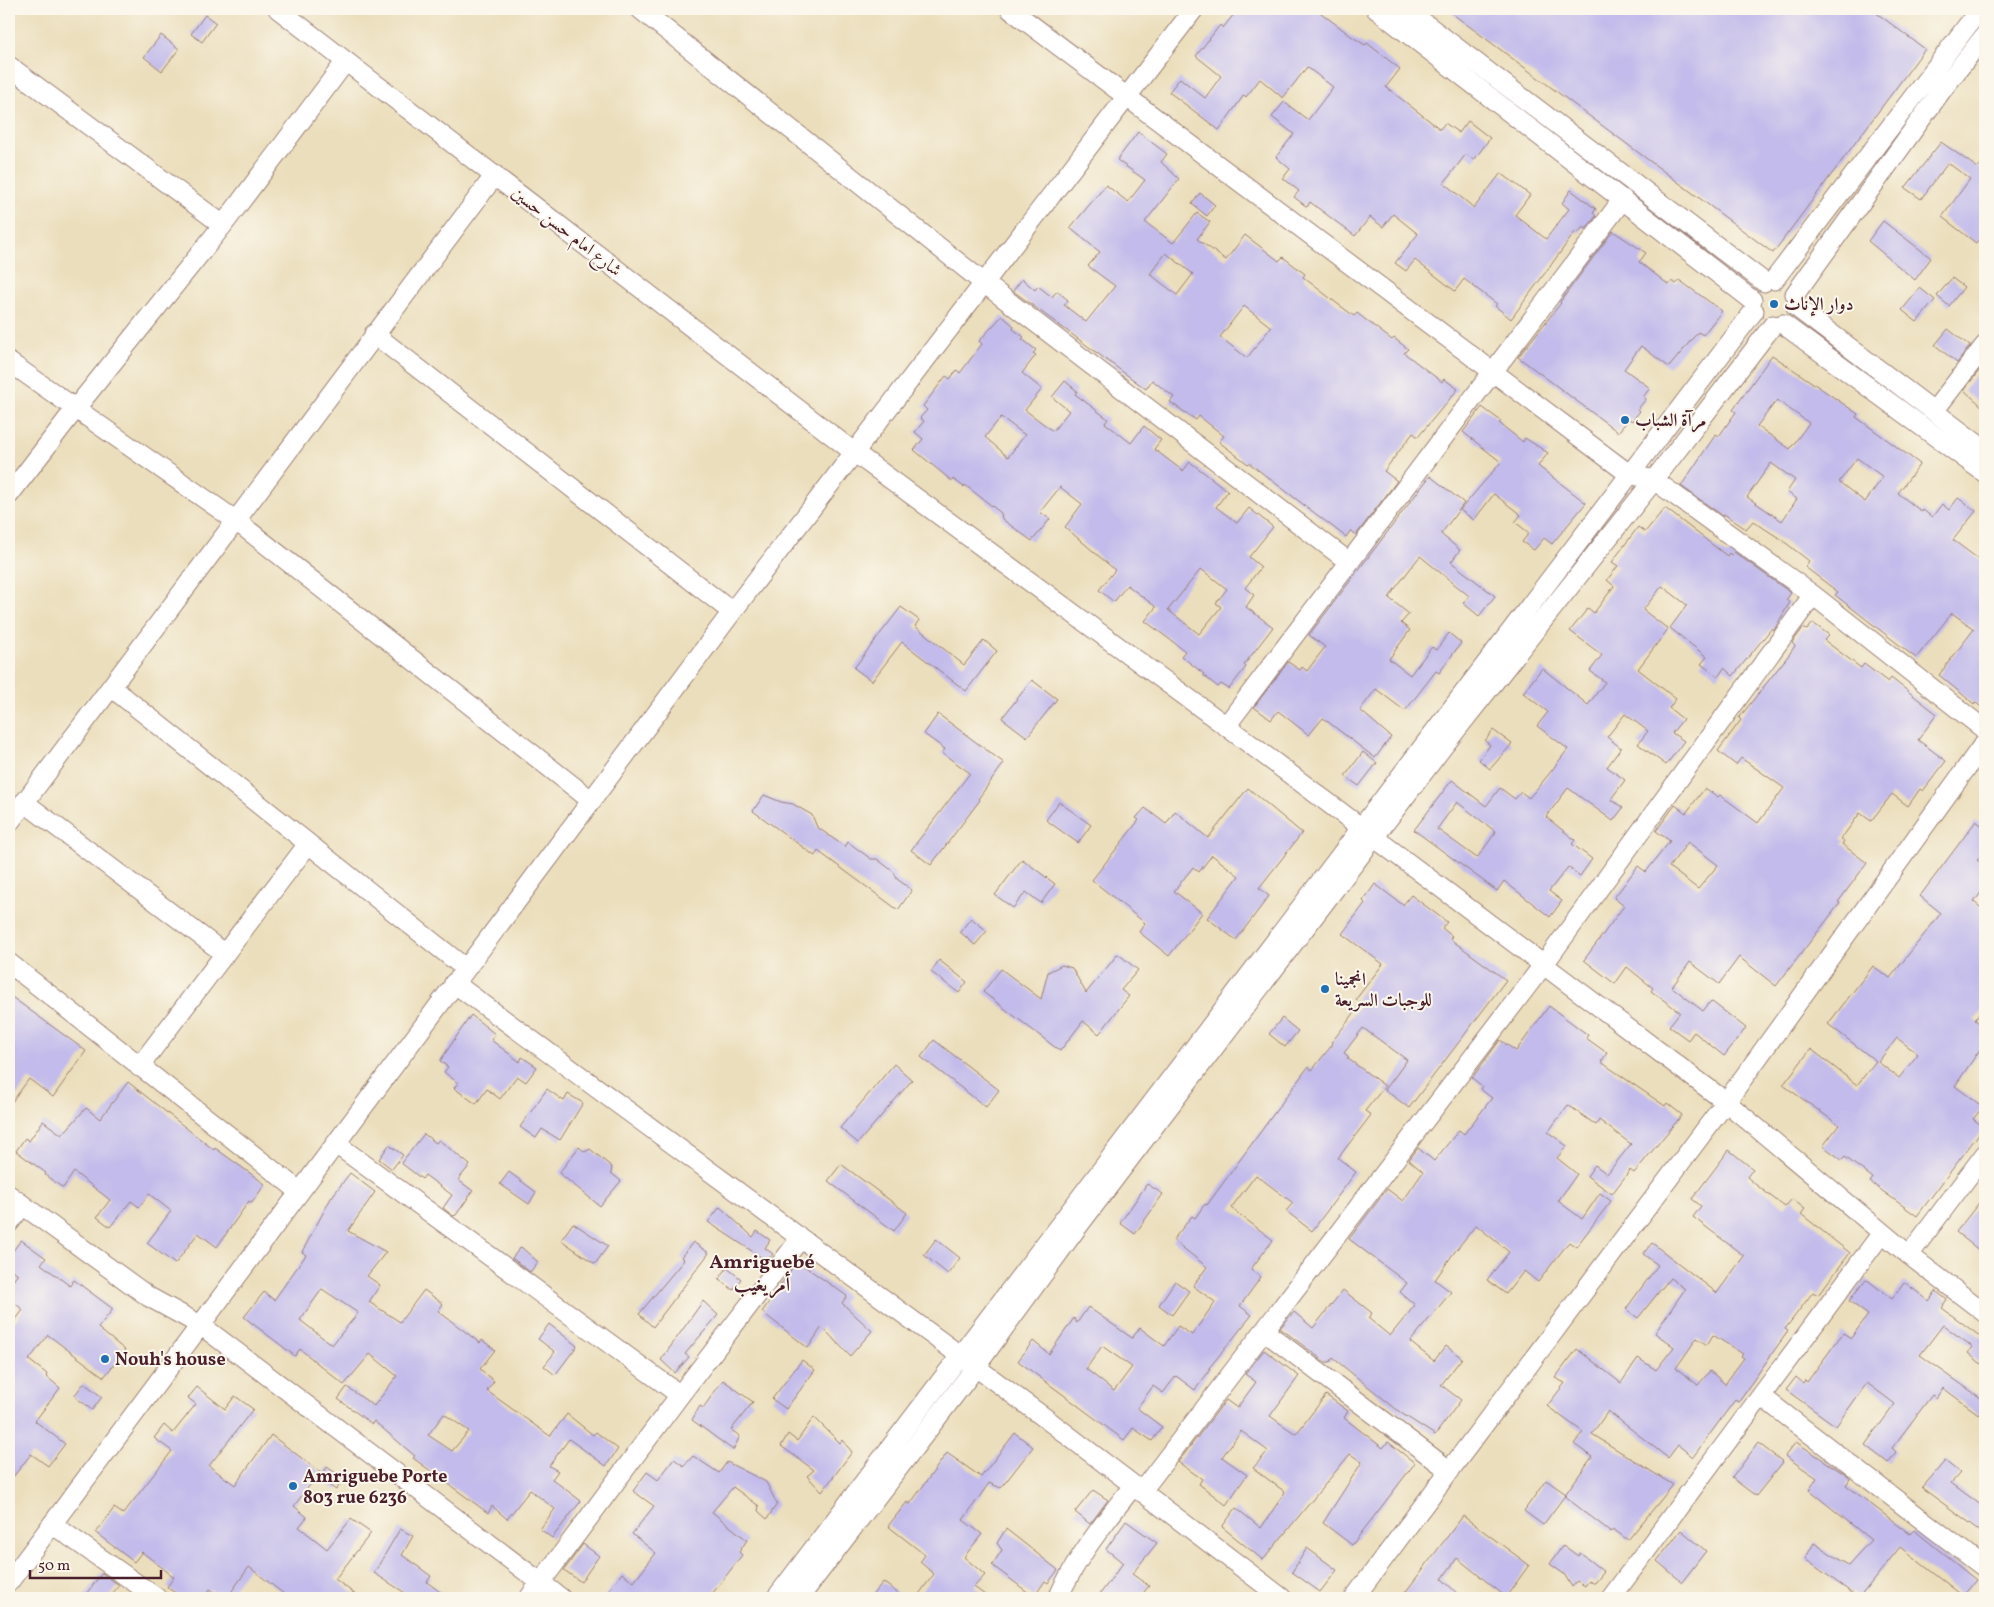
<svg xmlns="http://www.w3.org/2000/svg" width="1994" height="1607" viewBox="0 0 1994 1607" font-family="Vollkorn,Amiri,serif">
	<style>
		.building { fill: #c2bbeb; fill-rule: evenodd }
		.lines { fill: none; stroke-linecap: round; stroke-linejoin: round }
		.minor-casing { stroke: #9a7e74; stroke-width: 21 }
		.minor { stroke: #fff; stroke-width: 19 }
		.poi-dot { fill: #1f6fb2; stroke: #fbf7ec; stroke-width: 2 }
		.labels { text-anchor: middle; stroke-width: 4; stroke-linejoin: round; paint-order: stroke }
		.street-label { font-size: 18px; fill: #4a1f2b; stroke: #fbf7ec }
		.poi-label { font-size: 18px; font-weight: bold; fill: #4a1f2b; stroke: #fbf7ec; text-anchor: start }
		.quarter-label { font-size: 20px; font-weight: bold; fill: #4a1f2b; stroke: #fbf7ec }
	</style>
	<rect width="100%" height="100%" fill="#fbf7ec"/>
	<filter id="ink" filterUnits="userSpaceOnUse"><feTurbulence type="fractalNoise" baseFrequency=".02" numOctaves="2"/><feDisplacementMap in="SourceGraphic" scale="10" xChannelSelector="R" yChannelSelector="G"/><feConvolveMatrix kernelMatrix="1 2 1 2 8 2 1 2 1" color-interpolation-filters="sRGB"/></filter>
	<filter id="wash" filterUnits="userSpaceOnUse"><feTurbulence type="fractalNoise" baseFrequency=".0096" numOctaves="4" result="noise"/><feDisplacementMap in="SourceGraphic" scale="20" xChannelSelector="R" yChannelSelector="G"/><feGaussianBlur stdDeviation="1.12" result="paint"/><feColorMatrix in="noise" values="0 0 0 0 0 0 0 0 0 0 0 0 0 0 0 0 0 1.4 0 .05"/><feComposite in="paint" operator="in"/></filter>
	<g filter="url(#wash)">
		<rect width="100%" height="100%" fill="#ebdebc"/>
		<g id="blocks">
			<path class="building" d="M1238,9H1316L1351,36L1365,45L1367,43L1400,69L1386,87L1440,129L1445,123L1459,133L1468,121L1490,138L1474,160L1466,154L1444,183L1474,208L1501,173L1530,195L1515,215L1546,239L1569,209L1562,203L1571,190L1596,209L1593,213L1596,216L1586,229L1583,227L1578,233L1576,231L1511,319L1495,306L1497,304L1464,279L1455,291L1415,260L1406,271L1395,263L1418,234L1393,214L1383,227L1370,217L1355,236L1310,202L1307,207L1294,197L1299,191L1283,178L1290,169L1276,157L1294,134L1272,117L1284,102L1308,120L1333,87L1307,67L1283,98L1260,79L1246,97L1244,95L1219,130L1169,92L1180,78L1205,98L1221,76L1196,56L1220,25L1223,28Z
				M1446,9H1871L1925,49L1773,253Z
				M205,15L216,23L202,42L191,34Z
				M161,35L179,49L162,71L144,57Z
				M1138,132L1167,154L1161,162L1179,179L1145,222L1173,243L1197,213L1210,222L1197,239L1226,260L1245,235L1279,261L1283,257L1305,274L1303,277L1335,302L1354,316L1357,313L1392,340L1394,338L1408,349L1404,353L1442,382L1444,379L1458,389L1418,437L1413,433L1384,471L1397,481L1356,535L1351,530L1346,537L1249,463L1248,464L1219,442L1224,436L1199,416L1196,420L1170,402L1174,397L1152,380L1146,389L1013,291L1022,279L1035,290L1038,286L1052,297L1057,291L1068,300L1064,305L1086,322L1115,286L1088,266L1100,252L1070,228L1106,185L1128,202L1145,180L1117,160ZM1166,253L1193,274L1177,295L1150,274ZM1244,306L1271,327L1247,358L1220,337Z
				M1941,142L1978,168L1985,159V231L1976,243L1942,217L1970,179L1948,163L1921,199L1905,188Z
				M1200,193L1215,205L1207,216L1192,204Z
				M1883,221L1931,258L1915,280L1868,241Z
				M1613,231L1646,253L1639,262L1669,285L1672,281L1676,284L1679,280L1722,311L1703,335L1698,332L1669,367L1641,346L1624,369L1650,388L1643,397L1646,399L1638,409L1640,411L1632,421L1629,419L1618,432L1518,357L1561,303L1560,302Z
				M1952,278L1964,287L1949,306L1937,296Z
				M1920,288L1935,300L1917,322L1902,310Z
				M1002,316L1014,326L1013,329L1024,337L1022,339L1036,350L1033,353L1036,355L1022,373L1042,389L1025,410L1053,431L1069,411L1052,397L1065,381L1077,391L1075,394L1108,419L1105,423L1131,443L1144,426L1161,440L1154,449L1183,471L1190,462L1228,491L1216,507L1237,523L1249,508L1273,527L1249,557L1261,567L1245,588L1254,595L1246,607L1273,627L1244,665L1246,667L1229,689L1221,684L1218,687L1203,675L1204,674L1181,656L1185,651L1145,621L1156,607L1127,585L1114,602L1099,590L1115,570L1065,527L1082,504L1060,487L1040,512L1050,519L1032,541L1002,519L1001,513L965,485L964,487L953,479L952,481L914,450L923,439L915,432L924,421L920,418L927,410L923,406L946,376L950,379L957,370L960,373L982,344L979,341ZM1001,417L1025,435L1008,457L985,437ZM1201,569L1227,589L1216,603L1221,607L1199,634L1168,610Z
				M1948,329L1970,346L1957,363L1935,345Z
				M1772,355L1858,414L1856,417L1920,464L1898,493L1922,512L1923,510L1932,517L1942,504L1949,510L1958,498L1976,511L1953,540L1985,564V710L1975,702L1974,704L1939,675L1974,629L1952,613L1916,658L1835,595L1838,592L1805,567L1809,561L1782,540L1753,521L1746,529L1724,514L1723,516L1681,486L1716,434L1719,436L1736,412L1733,410ZM1777,400L1809,423L1790,449L1757,426ZM1857,458L1883,477L1865,502L1839,482ZM1771,463L1795,480L1787,492L1797,499L1782,521L1747,497Z
				M1985,363V409L1964,390Z
				M1482,407L1501,421L1499,423L1523,442L1525,438L1548,453L1538,466L1586,503L1552,544L1544,538L1534,550L1522,542L1529,533L1515,522L1521,515L1494,494L1474,520L1460,510L1501,462L1463,432Z
				M1430,476L1464,503L1441,534L1460,550L1451,562L1495,596L1479,616L1463,603L1469,596L1420,556L1394,590L1389,598L1409,614L1401,623L1410,630L1389,659L1410,675L1432,647L1436,650L1449,633L1461,643L1439,673L1436,671L1405,711L1376,689L1360,710L1391,737L1375,758L1323,718L1309,735L1278,711L1271,720L1254,707L1288,662L1300,670L1302,667L1307,671L1325,647L1309,635Z
				M1665,508L1727,556L1729,553L1731,555L1734,552L1791,593L1786,600L1790,602L1774,630L1772,628L1733,676L1724,668L1718,677L1701,664L1707,657L1670,628L1687,605L1662,586L1643,610L1668,629L1638,669L1676,699L1669,708L1683,719L1672,733L1684,741L1666,765L1638,744L1648,731L1625,714L1607,737L1621,748L1607,767L1625,780L1611,799L1623,808L1613,821L1568,788L1546,817L1575,840L1572,844L1592,859L1580,876L1568,867L1549,891L1562,901L1550,917L1504,881L1497,891L1414,830L1452,780L1486,806L1500,788L1515,799L1521,792L1529,798L1549,774L1568,749L1537,726L1548,712L1523,693L1542,668L1588,705L1605,682L1590,671L1602,655L1570,631L1588,608L1594,613L1614,586L1607,580L1618,566L1612,562L1638,527L1645,532ZM1457,802L1496,832L1477,858L1437,829Z
				M901,607L919,620L915,626L964,665L984,640L997,651L966,691L902,642L872,681L854,668Z
				M1813,623L1829,635L1824,640L1861,668L1864,664L1888,682L1891,678L1937,714L1918,740L1946,761L1923,791L1920,789L1908,806L1892,794L1871,821L1860,813L1841,839L1844,841L1842,844L1867,863L1838,902L1840,903L1776,986L1739,957L1719,984L1690,962L1672,987L1703,1011L1711,1001L1746,1028L1724,1056L1694,1032L1688,1040L1669,1026L1680,1012L1651,991L1653,988L1627,967L1615,984L1584,960L1624,906L1614,898L1638,866L1646,872L1670,841L1656,831L1675,805L1686,813L1705,788L1718,797L1720,795L1758,823L1784,788L1741,758L1736,765L1718,751L1741,720L1739,718L1788,656L1795,646L1792,643L1803,628L1807,630ZM1688,842L1718,865L1698,889L1669,867Z
				M1032,680L1057,699L1027,737L1002,718Z
				M938,714L1004,763L978,799L980,800L931,865L911,850L970,773L942,753L945,749L924,734Z
				M1493,730L1512,744L1490,769L1479,760L1490,745L1485,741Z
				M1363,752L1377,763L1359,786L1345,776Z
				M1248,788L1302,833L1259,888L1269,896L1236,940L1207,918L1239,876L1212,855L1199,872L1193,867L1174,891L1202,913L1169,956L1139,932L1145,923L1092,880L1139,820L1136,818L1145,808L1166,824L1175,811L1208,838Z
				M764,795L781,802L793,804L812,815L817,827L845,847L848,842L871,859H877L894,872L897,879L912,890L898,910L818,851L815,856L753,811Z
				M1059,802L1091,825L1078,843L1046,820Z
				M1976,821L1985,828V850L1977,860L1985,866V887L1974,902L1985,911V1006L1975,1020L1985,1027V1042L1955,1086L1983,1107L1973,1119L1984,1127L1917,1216L1870,1182L1873,1178L1845,1157L1842,1160L1823,1146L1839,1125L1783,1085L1811,1049L1857,1085L1876,1061L1828,1024L1873,966L1890,978L1941,913L1920,896ZM1897,1038L1918,1054L1899,1078L1878,1062Z
				M1022,859L1055,884L1041,903L1026,892L1013,908L995,895Z
				M1375,884L1403,905L1411,895L1447,922L1442,928L1452,936L1450,939L1506,980L1409,1108L1385,1090L1407,1060L1363,1028L1344,1053L1349,1057L1347,1058L1385,1086L1365,1111L1371,1115L1338,1158L1356,1172L1312,1231L1286,1211L1293,1203L1256,1175L1231,1208L1273,1240L1251,1269L1261,1277L1240,1306L1252,1315L1209,1368L1210,1370L1195,1390L1176,1376L1163,1393L1153,1386L1137,1408L1162,1427L1152,1441L1133,1428L1124,1440L1018,1361L1033,1341L1049,1354L1074,1318L1077,1323L1088,1307L1132,1338L1140,1328L1164,1346L1178,1326L1192,1335L1215,1302L1193,1286L1207,1267L1173,1240L1192,1216L1195,1218L1205,1204L1207,1205L1308,1067L1312,1070L1333,1044L1331,1043L1362,1003L1356,999L1383,964L1342,934L1365,903L1363,901ZM1102,1346L1132,1367L1114,1391L1086,1369Z
				M971,918L987,931L975,945L960,932Z
				M1118,954L1138,970L1121,990L1129,996L1099,1034L1083,1021L1060,1051L983,992L1001,969L1041,999L1048,972L1062,965L1072,968L1086,993Z
				M939,960L967,982L959,993L931,972Z
				M9,995L86,1051L53,1097L29,1079L9,1106Z
				M1549,1006L1588,1035L1586,1038L1607,1053L1601,1062L1665,1106L1667,1103L1682,1115L1634,1173L1630,1170L1612,1194L1587,1176L1595,1165L1607,1174L1631,1144L1599,1120L1596,1125L1568,1105L1548,1132L1567,1146L1557,1158L1577,1174L1558,1201L1582,1219L1600,1193L1611,1201L1576,1247L1569,1242L1538,1282L1524,1271L1506,1294L1487,1280L1509,1252L1476,1225L1453,1254L1435,1280L1451,1292L1410,1342L1434,1361L1446,1346L1462,1358L1441,1385L1461,1400L1435,1435L1401,1413L1333,1358L1330,1362H1325L1280,1328L1294,1312L1313,1328L1343,1290L1372,1313L1368,1318L1390,1336L1415,1305L1400,1292L1407,1283L1349,1239L1387,1189L1403,1201L1423,1172L1409,1160L1418,1148L1434,1161L1459,1130L1464,1134L1492,1098L1480,1089L1482,1086L1472,1078L1500,1040L1516,1051Z
				M471,1015L495,1034L491,1040L520,1062L522,1057L537,1067L526,1082L517,1076L500,1099L487,1089L476,1104L454,1088L458,1083L444,1072L448,1067L440,1061Z
				M1282,1018L1298,1031L1285,1047L1269,1034Z
				M934,1040L999,1090L986,1107L921,1057Z
				M894,1064L912,1080L858,1143L840,1128Z
				M128,1082L214,1150L215,1148L265,1184L252,1203L249,1201L217,1247L198,1233L175,1264L147,1243L171,1211L149,1194L139,1207L131,1201L110,1227L97,1217L110,1200L74,1172L63,1188L45,1175L46,1173L16,1151L25,1138L29,1141L43,1121L62,1135L86,1108L100,1119Z
				M547,1089L564,1101L568,1094L583,1103L560,1140L542,1129L536,1138L520,1127Z
				M424,1134L436,1143L439,1140L470,1165L458,1180L473,1191L456,1215L453,1216L443,1208L452,1195L425,1175L422,1179L401,1163Z
				M389,1145L403,1155L392,1169L379,1159Z
				M579,1147L585,1152L590,1149L612,1167L611,1173L621,1181L600,1206L559,1173Z
				M1729,1150L1753,1169L1747,1177L1755,1184L1785,1207L1792,1199L1805,1209L1801,1214L1850,1253L1818,1295L1813,1292L1785,1329L1788,1331L1738,1402L1735,1400L1693,1457L1678,1445L1668,1458L1608,1411L1592,1434L1673,1485L1628,1540L1613,1529L1611,1532L1564,1496L1592,1457L1574,1444L1583,1432L1547,1406L1565,1383L1555,1378L1577,1349L1621,1383L1638,1358L1656,1370L1674,1347L1655,1333L1685,1289L1670,1278L1638,1318L1626,1309L1658,1265L1643,1254L1652,1243L1717,1293L1744,1256L1693,1217L1701,1206L1692,1199ZM1713,1335L1743,1354L1741,1356L1744,1358L1725,1384L1710,1371L1698,1385L1676,1368L1697,1338L1707,1345Z
				M841,1164L907,1213L894,1231L828,1181Z
				M509,1172L536,1192L529,1204L500,1184Z
				M350,1173L375,1192L348,1231L386,1252L367,1276L380,1285L369,1302L400,1322L424,1290L443,1304L438,1311L480,1343L482,1340L495,1350L480,1369L494,1381L487,1391L550,1436L567,1414L593,1435L596,1432L618,1449L606,1466L569,1439L549,1466L558,1471L552,1479L581,1501L552,1538L540,1529L555,1509L530,1490L507,1519L492,1506L488,1513L413,1458L415,1456L374,1421L372,1424L338,1399L347,1387L374,1406L397,1376L370,1354L344,1385L300,1349L295,1356L244,1317L264,1292L274,1300L306,1255L302,1252L331,1198ZM322,1289L358,1313L332,1345L300,1320ZM444,1414L469,1431L452,1451L428,1435Z
				M1147,1184L1163,1194L1135,1234L1120,1223Z
				M1985,1195V1255L1956,1232Z
				M720,1207L753,1237L757,1231L770,1240L765,1248L773,1254L767,1261L708,1222Z
				M573,1223L608,1246L595,1264L561,1240Z
				M936,1239L960,1258L948,1274L924,1255Z
				M21,1240L46,1258L41,1264L70,1286L74,1280L113,1309L98,1328L125,1350L104,1377L48,1335L29,1360L47,1374L46,1376L60,1388L35,1421L65,1444L48,1466L31,1454L9,1482V1329L23,1310L9,1298V1286L18,1274L9,1268V1256Z
				M693,1242L709,1253L653,1327L639,1314L684,1260L681,1257Z
				M521,1247L538,1262L530,1272L512,1258Z
				M797,1261L847,1296L842,1303L872,1331L850,1356L822,1327L808,1348L762,1312Z
				M727,1268L741,1279L733,1290L719,1279Z
				M1866,1279L1892,1299L1904,1282L1929,1301L1936,1291L1947,1300L1942,1308L1981,1337L1985,1330V1367L1968,1353L1973,1347L1943,1325L1920,1355L1985,1401V1419L1943,1388L1936,1398L1932,1395L1892,1448L1896,1452L1888,1463L1865,1445L1895,1404L1867,1383L1836,1426L1786,1390L1796,1377L1803,1383L1805,1380L1807,1382L1843,1333L1851,1338L1868,1315L1849,1301Z
				M1175,1281L1189,1291L1172,1315L1159,1305Z
				M703,1301L718,1315L685,1354L689,1357L675,1373L661,1360Z
				M549,1324L577,1346L555,1375L544,1366L555,1352L538,1339Z
				M1264,1350L1299,1376L1270,1416L1284,1426L1296,1434L1326,1395L1348,1411L1344,1418L1383,1448L1388,1442L1415,1463L1352,1545L1323,1523L1362,1462L1350,1454L1263,1560L1222,1527L1236,1508L1261,1528L1285,1492L1253,1468L1268,1451L1241,1431L1222,1457L1247,1475L1226,1505L1199,1484L1202,1479L1178,1462L1226,1400L1237,1408L1256,1382L1245,1374Z
				M802,1360L815,1370L786,1409L772,1399Z
				M723,1380L753,1402L731,1430L740,1436L733,1450L692,1420L700,1406L703,1408Z
				M84,1383L102,1397L92,1410L74,1396Z
				M197,1387L225,1409L235,1396L253,1409L209,1466L235,1485L271,1435L320,1472L294,1506L307,1517L299,1527L327,1549L351,1519L371,1533L335,1579L360,1598H289L249,1567L227,1598H222L210,1589L204,1598H182L167,1587L174,1577L142,1552L134,1562L96,1533L114,1508L123,1514L172,1451L154,1438L164,1425L173,1433L196,1404L188,1398Z
				M814,1417L840,1443L842,1440L852,1452L822,1492L807,1476L814,1470L781,1446L788,1434L797,1441Z
				M1015,1433L1033,1447L1001,1488L989,1483L963,1520L982,1534L964,1557L985,1575L974,1587L989,1598H916L934,1574L920,1562L925,1555L888,1526L907,1502L910,1504L947,1453L981,1477Z
				M1796,1442L1846,1475L1850,1479L1846,1485L1910,1534L1914,1530L1976,1580L1963,1596L1900,1547L1859,1598L1805,1559L1814,1543L1848,1565L1871,1540L1809,1490L1817,1478L1785,1456Z
				M1758,1443L1783,1462L1756,1496L1732,1478Z
				M693,1456L719,1473L727,1462L766,1482L777,1504L767,1519L758,1511L759,1506L733,1487L712,1512L747,1540L739,1552L742,1555L709,1598H603L622,1573L634,1582L656,1553L632,1534L654,1506L633,1491L647,1472L658,1480L674,1459L684,1466Z
				M1945,1461L1960,1473L1951,1483L1985,1508V1534L1922,1488Z
				M327,1467L344,1479L336,1490L320,1479Z
				M1546,1480L1566,1494L1543,1525L1524,1511Z
				M1093,1490L1108,1500L1090,1524L1075,1512Z
				M1463,1516L1529,1565L1506,1597L1457,1558L1442,1579L1462,1598H1401Z
				M1126,1521L1157,1543L1132,1574L1149,1586L1139,1598H1097L1123,1563L1106,1549Z
				M400,1529L413,1536L402,1555L431,1576L427,1582L448,1598H413L374,1573Z
				M1006,1529L1058,1570L1048,1583L1045,1581L1034,1597L992,1565L1002,1550L997,1543Z
				M1681,1530L1706,1551L1682,1582L1657,1561Z
				M583,1544L599,1556L581,1582L564,1570Z
				M1563,1545L1578,1556L1580,1553L1604,1572L1595,1583L1589,1580L1585,1586L1577,1581L1572,1587L1564,1574L1550,1564Z
				M1307,1548L1337,1570L1320,1592L1292,1572Z
				M102,1573L119,1585L109,1598H83Z
				M883,1582L904,1598H870Z"/>
		</g>
	</g>
	<g filter="url(#ink)">
		<use href="#blocks" fill-opacity="0" stroke="#9a7e74" stroke-width="1"/>
		<g class="lines">
			<g class="minor-casing">
				<path id="minor" d="M278,9L855,453L1226,726L1726,1102L1909,1255L1985,1313
					M640,9L984,283L1349,562
					M1010,9L1629,474L1654,480L1813,595L1985,730
					M1376,9L1752,300
					M1406,9L1764,282
					M9,66L223,225
					M1774,280L1980,9
					M1795,294L1942,90L1985,35
					M1796,307L1985,450
					M1783,324L1985,473
					M374,334L732,612
					M9,362L235,520L592,801
					M1934,411L1985,345
					M9,495L76,408L223,225L346,61
					M111,687L465,968
					M1226,726L1623,199
					M24,802L225,954
					M9,823L495,175
					M9,963L299,1191
					M454,983L1045,1418L1282,1598
					M139,1067L308,844
					M336,1144L680,1395
					M9,1195L149,1297L202,1326L561,1598
					M9,1223L22,1206
					M1909,1255L1985,1154
					M1264,1331L1450,1471
					M1761,1396L1985,1568
					M1141,1492L1544,964L1813,595
					M52,1524L157,1598
					M9,1582L732,612L1194,9
					M529,1598L680,1395L800,1239
					M776,1598L1754,311
					M799,1598L969,1376L1076,1229L1442,748L1654,480L1773,325
					M1058,1598C1076,1557 1106,1521 1133,1486
					M1354,1598L1726,1102L1985,742
					M1611,1598L1882,1233"/>
			</g>
			<use href="#minor" class="minor"/>
		</g>
	</g>
	<g class="poi-dot">
		<circle cx="1774" cy="304" r="5"/>
		<circle cx="1625" cy="420" r="5"/>
		<circle cx="1325" cy="989" r="5"/>
		<circle cx="105" cy="1359" r="5"/>
		<circle cx="293" cy="1486" r="5"/>
	</g>
	<g class="labels">
		<g class="street-label">
			<text transform="translate(567 231) rotate(38)" y="6">شارع امام حسن حسين</text>
		</g>
		<g class="poi-label">
			<text x="1784" y="310">دوار الإناث</text>
			<text x="1635" y="426">مرآة الشباب</text>
			<text x="1335" y="985">انجمينا<tspan x="1335" dy="21">للوجبات السريعة</tspan></text>
			<text x="115" y="1365">Nouh's house</text>
			<text x="303" y="1482">Amriguebe Porte<tspan x="303" dy="21">803 rue 6236</tspan></text>
		</g>
		<g class="quarter-label">
			<text x="762" y="1268">Amriguebé<tspan x="762" dy="23">أمريغيب</tspan></text>
		</g>
	</g>
	<rect width="1994" height="1607" fill="none" stroke="#fbf7ec" stroke-width="30"/>
	<path d="M30 1570v8h131v-8" fill="none" stroke="#4a1f2b" stroke-width="2.5"/>
	<text x="38" y="1570" font-size="15" fill="#4a1f2b" stroke="#fbf7ec" stroke-width="4" paint-order="stroke">50 m</text>
</svg>
